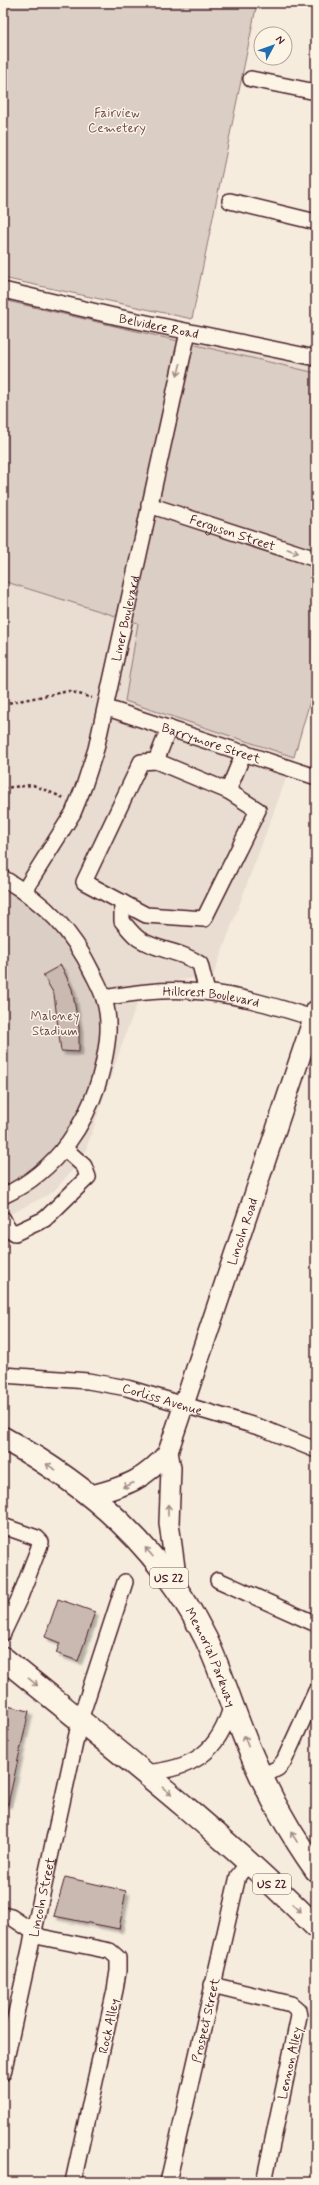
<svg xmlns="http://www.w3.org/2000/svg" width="319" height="2185" viewBox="0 0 319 2185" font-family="Mynerve,sans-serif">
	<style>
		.built { fill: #e8ddd0 }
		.green { fill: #dbcec4; stroke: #927678 }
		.building { fill: #cab9b1; stroke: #4a1f2b; filter: url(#shadow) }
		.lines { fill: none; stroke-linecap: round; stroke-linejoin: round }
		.minor-casing { stroke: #4a1f2b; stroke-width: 18 }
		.major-casing { stroke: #4a1f2b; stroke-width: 22 }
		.highway-casing { stroke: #4a1f2b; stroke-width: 25 }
		.path { stroke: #4a1f2b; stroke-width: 2.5; stroke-dasharray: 3 3; stroke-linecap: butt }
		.minor { stroke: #fcf5e5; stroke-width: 15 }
		.major { stroke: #fcf5e5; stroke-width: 19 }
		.highway { stroke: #fcf5e5; stroke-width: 22 }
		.oneway { stroke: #a38a88 }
		.labels { text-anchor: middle; stroke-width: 3; stroke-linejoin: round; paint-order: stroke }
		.shield { fill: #fcf5e5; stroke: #7f5f63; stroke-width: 1 }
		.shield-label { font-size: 12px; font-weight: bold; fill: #4a1f2b }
		.park-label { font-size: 13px; fill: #6e4b51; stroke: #fcf5e5 }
		.street-label { font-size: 13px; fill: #4a1f2b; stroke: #fcf5e5 }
	</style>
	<defs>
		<filter id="shadow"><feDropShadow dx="3.5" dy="3.5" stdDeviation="1" flood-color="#0004"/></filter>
	</defs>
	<rect width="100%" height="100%" fill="#f5ecde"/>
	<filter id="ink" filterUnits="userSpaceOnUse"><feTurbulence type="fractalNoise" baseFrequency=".025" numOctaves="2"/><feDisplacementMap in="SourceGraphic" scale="8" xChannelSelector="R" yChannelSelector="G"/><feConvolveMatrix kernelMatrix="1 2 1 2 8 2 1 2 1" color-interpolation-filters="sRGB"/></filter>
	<g filter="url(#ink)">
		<path class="built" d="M3,298L316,365V680L294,757L213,976L164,982L138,1002L127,1030L83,1158L53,1192L3,1218Z"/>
		<path class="green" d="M3,3H233L256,8L192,319L3,278Z
			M3,300L316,373V680L294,757L125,701L138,623L3,581Z
			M3,878L61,924L109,1021L77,1131L3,1196Z"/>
		<path class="building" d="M61,965L72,989L79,1028V1052L61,1051L54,994L43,975Z
			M58,1599L95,1612L78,1661L56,1653L60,1643L45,1637Z
			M3,1705L29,1711L8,1804L3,1803Z
			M65,1877L126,1891L119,1929L54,1916Z"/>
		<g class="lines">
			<g class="minor-casing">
				<g id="minor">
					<path d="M251,79L316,92"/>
					<path d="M230,201L316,222"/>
					<path id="s1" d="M3,290L118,317L316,358"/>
					<path id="s2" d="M149,505L316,559"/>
					<path id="s3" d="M107,708L316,777"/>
					<path d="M169,728L156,761L228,791L244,752"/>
					<path d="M156,761L141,762L84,882L146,915L204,919L258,810L228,791"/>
					<path d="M3,878C45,903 72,930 93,974C97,982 102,991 104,999C111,1021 108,1043 103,1065C90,1122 57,1171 3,1196"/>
					<path id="s4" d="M24,891L73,813L84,786L96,749L188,332"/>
					<path d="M122,902V921C127,927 133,935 139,939C158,951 182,951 200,964L207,992"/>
					<path id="s5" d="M104,998C133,993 161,989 190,991C233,993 275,1006 316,1019"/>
					<path d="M3,1219L7,1228L15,1233L45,1219L88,1177L84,1166L64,1148"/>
					<path id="s6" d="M3,1375L88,1381L127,1388L262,1428L316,1450"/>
					<path d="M3,1526L37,1538L41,1542L20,1597L3,1633"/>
					<path d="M218,1580L316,1624"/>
					<path d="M144,1773C193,1769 219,1753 232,1704"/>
					<path d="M261,1777L278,1768L284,1761L316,1691"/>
					<path d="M3,1915L11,1917L41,1937L110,1951L118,1958V1971L115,1990L73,2182"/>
					<path d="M212,1985L291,2004L298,2010L299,2016L264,2182"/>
					<path id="s7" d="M3,2073L80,1720L125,1582"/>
					<path id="s8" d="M168,2182L235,1889L238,1876L249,1862"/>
				</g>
			</g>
			<g class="major-casing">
				<g id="major">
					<path d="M168,1452L171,1468L169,1523L178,1590"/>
					<path id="s9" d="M92,1495C126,1486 145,1480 168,1452L316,1010"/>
				</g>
			</g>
			<g class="highway-casing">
				<g id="highway">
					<path id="s10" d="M3,1438C91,1487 160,1547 206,1639C223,1675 234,1714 250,1751C267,1793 290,1833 316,1870"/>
					<path d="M3,1658C110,1745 219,1829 316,1927"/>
				</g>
			</g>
			<path class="path" d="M3,704L69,691L92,698
				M3,788L33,785L64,798"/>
			<use href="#minor" class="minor"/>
			<use href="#major" class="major"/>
			<use href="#highway" class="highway"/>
		</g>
		<defs><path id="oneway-shaft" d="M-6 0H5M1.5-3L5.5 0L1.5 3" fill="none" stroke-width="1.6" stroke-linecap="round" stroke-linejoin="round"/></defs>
		<g class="oneway">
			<use href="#oneway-shaft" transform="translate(179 370) rotate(103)"/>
			<use href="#oneway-shaft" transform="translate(293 551) rotate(19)"/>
			<use href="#oneway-shaft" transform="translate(51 1467) rotate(-148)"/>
			<use href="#oneway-shaft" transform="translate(128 1485) rotate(157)"/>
			<use href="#oneway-shaft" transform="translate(168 1510) rotate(-90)"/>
			<use href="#oneway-shaft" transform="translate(149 1552) rotate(-130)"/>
			<use href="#oneway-shaft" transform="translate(33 1682) rotate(39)"/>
			<use href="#oneway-shaft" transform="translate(246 1741) rotate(-111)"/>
			<use href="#oneway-shaft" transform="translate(167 1791) rotate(39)"/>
			<use href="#oneway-shaft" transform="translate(294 1837) rotate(-122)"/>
			<use href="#oneway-shaft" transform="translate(297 1908) rotate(44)"/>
		</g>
	</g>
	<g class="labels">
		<g class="shield">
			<rect x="150" y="1568" width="38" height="20" rx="3"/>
			<rect x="253" y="1874" width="38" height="20" rx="3"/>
		</g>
		<g class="shield-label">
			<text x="169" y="1582">US 22</text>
			<text x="272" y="1888">US 22</text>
		</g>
		<g class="park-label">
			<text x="117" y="117">Fairview<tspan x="117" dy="15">Cemetery</tspan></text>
			<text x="55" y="1020">Maloney<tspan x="55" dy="15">Stadium</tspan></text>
		</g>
		<g class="street-label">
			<text dy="5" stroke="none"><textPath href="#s1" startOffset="160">Belvidere Road</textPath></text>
			<text dy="5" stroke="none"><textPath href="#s2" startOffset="88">Ferguson Street</textPath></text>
			<text dy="5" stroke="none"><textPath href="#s4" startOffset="294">Liner Boulevard</textPath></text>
			<text dy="5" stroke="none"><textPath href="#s3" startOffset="110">Barrymore Street</textPath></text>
			<text dy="5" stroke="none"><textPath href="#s5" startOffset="108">Hillcrest Boulevard</textPath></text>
			<text dy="5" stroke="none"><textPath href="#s9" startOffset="322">Lincoln Road</textPath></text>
			<text dy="5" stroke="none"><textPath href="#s6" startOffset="162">Corliss Avenue</textPath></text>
			<text dy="5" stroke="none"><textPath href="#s10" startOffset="309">Memorial Parkway</textPath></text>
			<text dy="5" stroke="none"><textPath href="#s7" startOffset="180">Lincoln Street</textPath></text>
			<text dy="5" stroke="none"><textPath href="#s8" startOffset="166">Prospect Street</textPath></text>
			<text transform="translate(108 2026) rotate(-78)" y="5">Rock Alley</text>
			<text transform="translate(289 2063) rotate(-78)" y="5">Lennon Alley</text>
		</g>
	</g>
	<rect width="319" height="2185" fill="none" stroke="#fcf5e5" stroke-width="16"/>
	<rect x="8" y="8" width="303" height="2169" fill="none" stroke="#4a1f2b" stroke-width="1.5" filter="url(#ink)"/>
	<g transform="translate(273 46) rotate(49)"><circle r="19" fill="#fcf5e5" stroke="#b59f9b"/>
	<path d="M0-3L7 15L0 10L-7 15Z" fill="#1f6fb2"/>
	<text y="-6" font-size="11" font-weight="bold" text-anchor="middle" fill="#4a1f2b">N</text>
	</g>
</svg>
